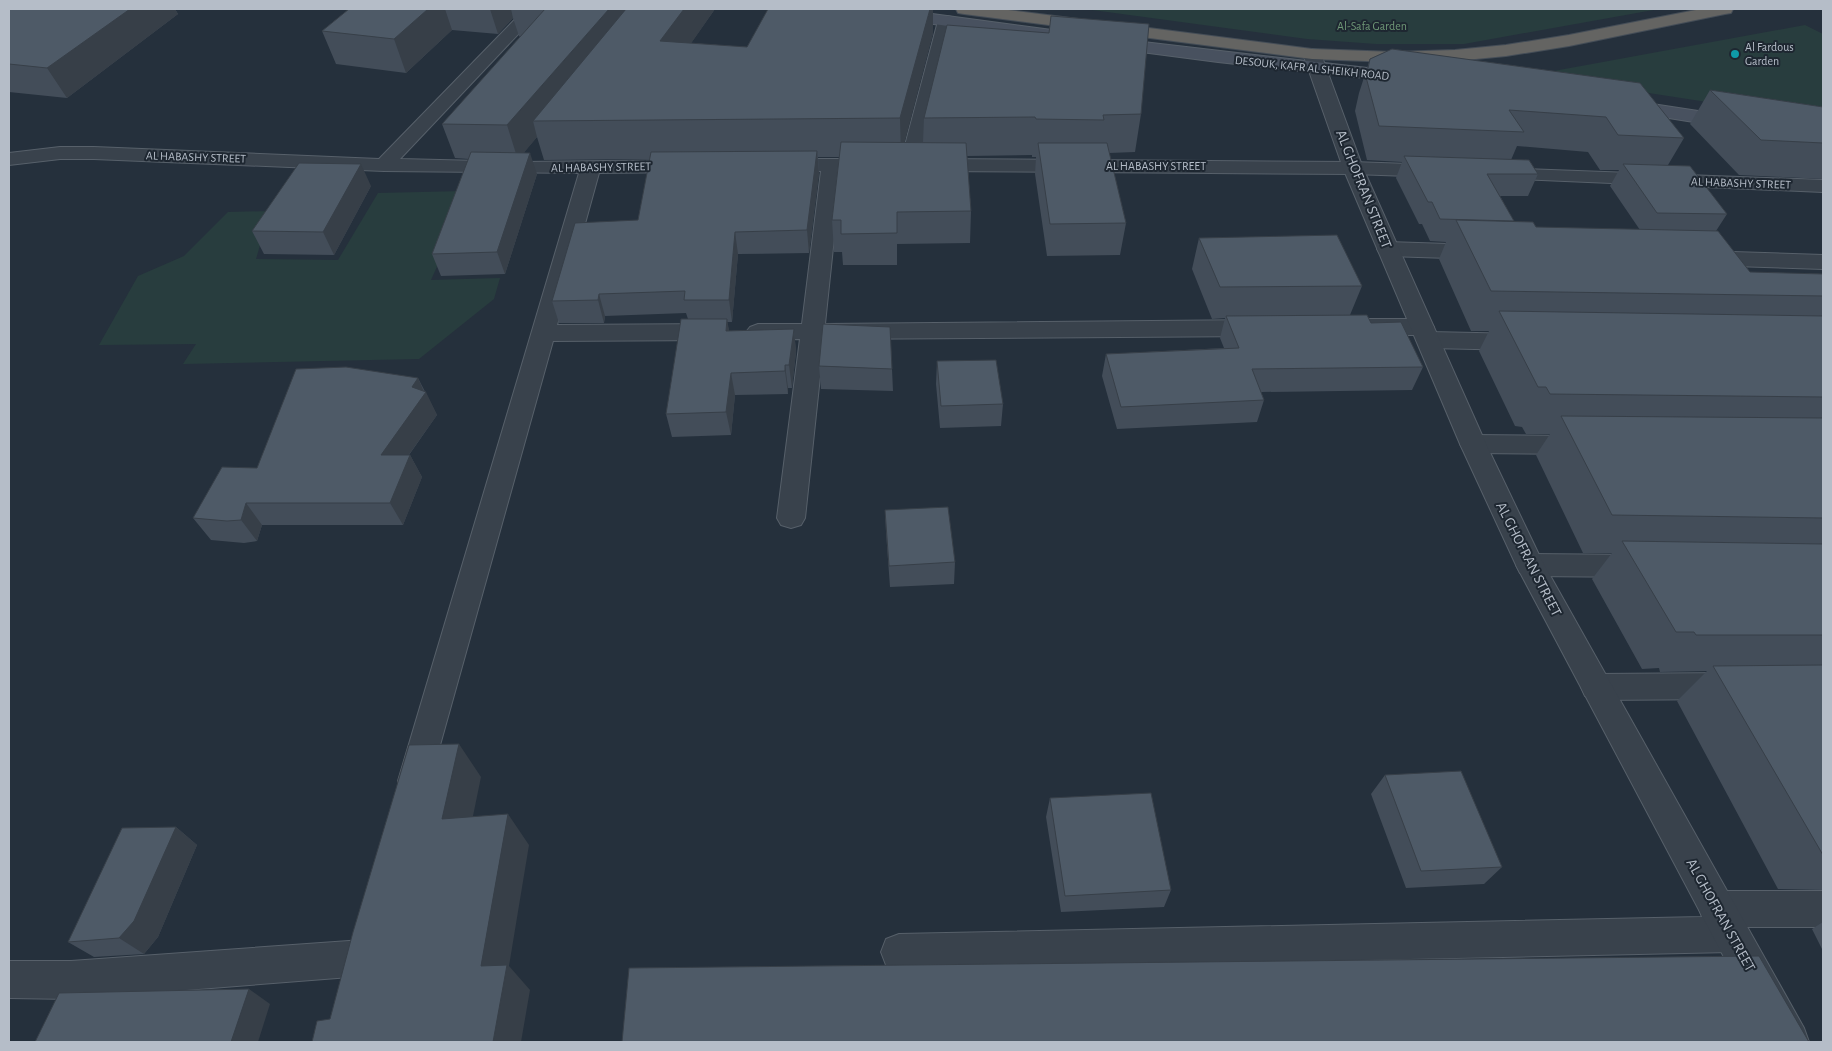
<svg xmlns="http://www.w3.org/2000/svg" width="1832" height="1051" viewBox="0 0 1832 1051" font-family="'Alegreya Sans',sans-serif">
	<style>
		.green { fill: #283d3e }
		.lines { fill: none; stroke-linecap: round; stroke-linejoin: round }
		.minor-casing { stroke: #57606a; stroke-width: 2 }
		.tertiary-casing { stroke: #57606a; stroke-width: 2 }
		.secondary-casing { stroke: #57606a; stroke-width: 2 }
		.trunk-casing { stroke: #444d57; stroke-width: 2 }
		.minor { fill: #39424c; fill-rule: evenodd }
		.tertiary { fill: #39424c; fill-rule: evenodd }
		.secondary { fill: #48515f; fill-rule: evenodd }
		.trunk { fill: #646462; fill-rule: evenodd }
		.wall { fill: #434d59; fill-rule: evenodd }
		.shaded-wall { fill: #373f48 }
		.building { fill: #4e5a67; stroke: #373f48 }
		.culture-dot { fill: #0f9aa8; stroke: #1e2731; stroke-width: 2 }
		.labels { text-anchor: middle; stroke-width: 4; stroke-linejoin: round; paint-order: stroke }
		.far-park-label { font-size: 12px; fill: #6e9776; stroke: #1e2731 }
		.far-poi-label { font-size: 12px; fill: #b5bdc8; stroke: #1e2731; text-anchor: start }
		.far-street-label { font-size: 12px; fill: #b5bdc8; stroke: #1e2731 }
		.street-label { font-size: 15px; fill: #b5bdc8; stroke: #1e2731 }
	</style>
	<rect width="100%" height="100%" fill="#25303c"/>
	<path class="green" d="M1085,9H1659L1464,44H1376L1307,39Z
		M1805,25L1823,34V120L1532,75Z
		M464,191L453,231L431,280L500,278L494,299L419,359L183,364L196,344L99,345L138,276L184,256L228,212L270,211L256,259L338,260L378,193Z"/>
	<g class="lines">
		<g class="minor-casing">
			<path id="minor" d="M525,9H542L400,159L525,162L685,160L692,162L695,166L692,170L685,172L599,173L557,325L715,324L723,327L727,332L723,337L715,340L553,341L430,781L426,792L414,796L402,792L398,781L579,173L384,171L94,159H60L9,165V153L60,147H94L379,159Z
				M946,16L952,17L954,21L920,164L917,168L910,170L903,168L900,164L938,21L940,17Z
				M780,159H875L882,161L885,165L882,169L841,171L825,324L1260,320L1268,323L1272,328L1268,333L1260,336L824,339L805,518L801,525L791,528L781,525L777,518L800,339L758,340L750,337L746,332L750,327L758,324H802L821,171L773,169L770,165L773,161Z
				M930,159L1353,162L1437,165L1444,167L1447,171L1444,175L1437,177L1353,174L930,171L923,169L920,165L923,161Z
				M1500,168L1823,180V192L1493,178L1490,174L1493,170Z
				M1388,242L1479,245L1487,247L1490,252L1487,257L1479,259L1388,256L1380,254L1377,249L1380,244Z
				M1702,251L1823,255V269L1702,265L1694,263L1691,258L1694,253Z
				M1366,319H1422L1430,322L1434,327L1430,332L1522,334L1530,337L1534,342L1530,347L1522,350L1428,348L1420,345L1416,340L1420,335H1366L1358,332L1354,327L1358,322Z
				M1473,435L1579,436L1588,438L1592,445L1588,452L1579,454L1473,453L1464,451L1460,444L1464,437Z
				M1530,554L1641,555L1651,558L1655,566L1651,574L1641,577L1530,576L1520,573L1516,565L1520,557Z
				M1730,673L1741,677L1745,686L1741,695L1730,699L1596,700L1585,696L1581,687L1585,678L1596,674Z
				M1717,891H1823V927H1746L1749,934L1744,947L1731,952L899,970L886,965L881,952L886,939L899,934L1702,917L1699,909L1704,896Z
				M363,940L376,945L381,958L376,971L363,976L71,999L9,998V961H71Z"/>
		</g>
		<g class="tertiary-casing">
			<path id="tertiary" d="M1312,49L1318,50L1321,54L1363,168L1486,444L1542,561L1804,1028L1809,1042H1769L1516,565L1460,444L1343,168L1303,54L1306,50Z"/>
		</g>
		<g class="secondary-casing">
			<path id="secondary" d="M852,9H895L1052,30L1058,31L1061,35L1058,39L1052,40L860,14L854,13Z
				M1109,38L1402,72L1408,73L1411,77L1408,81L1402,82L1218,62L1103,47L1100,43L1103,39Z
				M1626,100L1731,116L1738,118L1740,122L1738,126L1731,128L1619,110L1617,106L1619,102Z"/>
		</g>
		<g class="trunk-casing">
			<path id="trunk" d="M956,9H1001L1312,49L1394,52L1455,50L1506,45L1569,35L1701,9H1733L1731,13L1725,14L1569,46L1506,56L1455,61L1394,62L1312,59L964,14L958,13Z"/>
		</g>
		<use href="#minor" class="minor"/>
		<use href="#tertiary" class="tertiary"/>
		<use href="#secondary" class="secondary"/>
		<use href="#trunk" class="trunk"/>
	</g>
	<path class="wall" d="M9,9H175L178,14L67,98L9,92Z
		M349,9H715L691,43L747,47L933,33L904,142H923L924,118L1141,114L1135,152L1109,153L1126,223L1120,255L1047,256L1035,174L1036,157H1032V155L967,156L971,211L970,243L897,244V265H843L842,252H834L832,220L839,157H818L819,173L809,253L738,254L732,322H727L729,331L794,329L796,352L792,388H788V394L735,395L731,435L672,437L666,414L688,319L686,313L605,316L604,323H559L552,301L638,220L650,159L544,160L537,137L524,152L537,174L505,274L441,276L432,254L469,159L455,158L442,124L520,37L519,36L513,18L498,34L452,30L406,73L336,64L322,31Z
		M1392,49L1684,138L1668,165L1727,214L1716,231L1750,272L1823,274V890L1778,889L1677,701L1707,671L1660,672L1659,668L1642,669L1592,579L1612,553H1583L1536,455L1550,434H1526L1522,427L1515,426L1479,351L1489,331H1471L1439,259L1446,242L1430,241L1422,224H1419L1396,178L1402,162L1367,160L1355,111L1359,93L1370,59ZM1517,146L1588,152L1600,170H1619L1610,186L1640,230L1536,227L1514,222L1500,196H1528L1538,174L1511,160Z
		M1710,90L1823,107V179L1739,175L1690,124Z
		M371,186L334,255L264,254L252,231Z
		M1199,238L1362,286L1350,315L1371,323L1423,367L1412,390L1261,392L1264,400L1257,422L1117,429L1102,376L1106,354L1224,348L1220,338L1225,318L1212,319L1192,269Z
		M937,361L1003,404L1001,426L940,428L936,384Z
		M819,366L892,369L893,391L821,389Z
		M418,378L437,415L409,455H410L422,477L403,525H262L257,541L244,543L211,540L193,518L257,468Z
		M885,510L955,562L954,584L890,587L886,532Z
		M1385,775L1502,867L1484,884L1406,888L1371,794Z
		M1050,798L1171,890L1164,907L1061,912L1046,817Z
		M176,827L197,845L158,937L144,954L94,957L68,942Z
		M1823,922V951L1812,929Z"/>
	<path class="shaded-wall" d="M130,9H175L178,14L67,98L47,68Z
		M428,9H445L452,30L406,73L394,39Z
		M490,9H511L513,18L498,34Z
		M609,9H643L533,121L537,137L518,160L507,125Z
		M684,9H715L667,78L660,41Z
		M930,9H933V33L901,156L900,118Z
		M817,151L819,173L809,253L807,230Z
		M530,153L537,174L505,274L497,252Z
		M361,164L371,186L334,255L323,232Z
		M735,232L738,254L732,322L729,300Z
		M599,294L605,316L604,323L598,300Z
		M727,319L731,341L726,331Z
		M794,329L796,352L792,388L789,365Z
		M785,365L788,388V394L785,371Z
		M731,373L735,395L731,435L726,412Z
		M418,378L425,394L426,392L437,415L393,477L381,455L412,387Z
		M410,455L422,477L403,525L390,503Z
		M246,503L262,525L257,541L241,520Z
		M459,744L481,777L466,850L442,819Z
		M508,814L529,845L509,966L530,990L521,1042H493L481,966Z
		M176,827L197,845L158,937L144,954L119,938Z
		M249,989L270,1004L258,1042H231Z"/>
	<path class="building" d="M9,9H130L47,68L9,64Z
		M349,9H428L394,39L322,31Z
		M545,9H609L507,125L442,124Z
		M626,9H684L660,41L747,47L768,9H930L900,118L533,121Z
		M1051,16L1149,24L1141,114L1103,115L1104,120L1036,119L1035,117L924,118L947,25L1049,33Z
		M1392,49L1640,83L1684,138L1618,135L1606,117L1509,110L1524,132L1379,126L1366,77L1370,59Z
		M1710,90L1823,107V143L1761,140Z
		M841,142L966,143L971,211L897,212V233L841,234V220H832Z
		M1038,143H1107L1126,223L1050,224Z
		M817,151L807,230L735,232L729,300H684L685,291L599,294L598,300L552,301L575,223L638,220L651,152Z
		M471,152L530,153L497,252L432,254Z
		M1404,156L1529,160L1538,174H1487L1514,221L1440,219L1432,202H1428Z
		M299,163L361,164L323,232L252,231Z
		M1623,164L1690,166L1727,214L1657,213Z
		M1456,220L1533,222L1536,227L1718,231L1750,272L1823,274V296L1491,291Z
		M1337,235L1362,286L1220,287L1199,238Z
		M1499,311L1823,316V397L1550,394L1546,387H1538Z
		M1367,315L1371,323L1401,322L1423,367L1252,369L1264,400L1121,407L1106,354L1239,348L1226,316Z
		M681,319H727L726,331L794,329L789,365H785V371L731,373L726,412L666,414Z
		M823,324L890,327L892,369L819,366Z
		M996,360L1003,404L941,406L937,361Z
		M346,367L418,378L412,387L426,392L381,455H410L390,503H246L241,520L227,521L193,518L222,467L257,468L296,369Z
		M1561,416L1823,418V518L1612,515Z
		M948,507L955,562L889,566L885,510Z
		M1622,541L1823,544V635H1696L1694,632H1676Z
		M1823,665V855L1713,666Z
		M459,744L442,819L508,814L481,966L507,965L493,1042H312L317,1021L330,1019L353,932L409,745Z
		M1461,771L1502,867L1421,871L1385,775Z
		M1151,793L1171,890L1065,896L1050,798Z
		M176,827L134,921L119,938L68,942L122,828Z
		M1759,956L1809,1042H622L629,968Z
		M249,989L231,1042H35L59,993Z"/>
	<circle class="culture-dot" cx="1735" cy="54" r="5"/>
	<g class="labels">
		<g class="far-park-label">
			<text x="1372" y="30">Al-Safa Garden</text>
		</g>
		<g class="far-poi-label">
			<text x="1745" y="51">Al Fardous<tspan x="1745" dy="14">Garden</tspan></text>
		</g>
		<g class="far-street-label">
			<text transform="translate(1312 68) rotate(6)" y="4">DESOUK, KAFR AL SHEIKH ROAD</text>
			<text transform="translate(196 157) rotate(2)" y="4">AL HABASHY STREET</text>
			<text x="1156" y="170">AL HABASHY STREET</text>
			<text transform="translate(601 167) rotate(-1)" y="4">AL HABASHY STREET</text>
			<text transform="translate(1741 183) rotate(2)" y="4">AL HABASHY STREET</text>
		</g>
		<g class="street-label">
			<text transform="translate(1364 189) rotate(68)" y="5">AL GHOFRAN STREET</text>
			<text transform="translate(1529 559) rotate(63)" y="5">AL GHOFRAN STREET</text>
			<text transform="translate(1721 915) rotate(61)" y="5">AL GHOFRAN STREET</text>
		</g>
	</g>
	<rect width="1832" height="1051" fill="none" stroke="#b5bdc8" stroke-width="20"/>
</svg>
